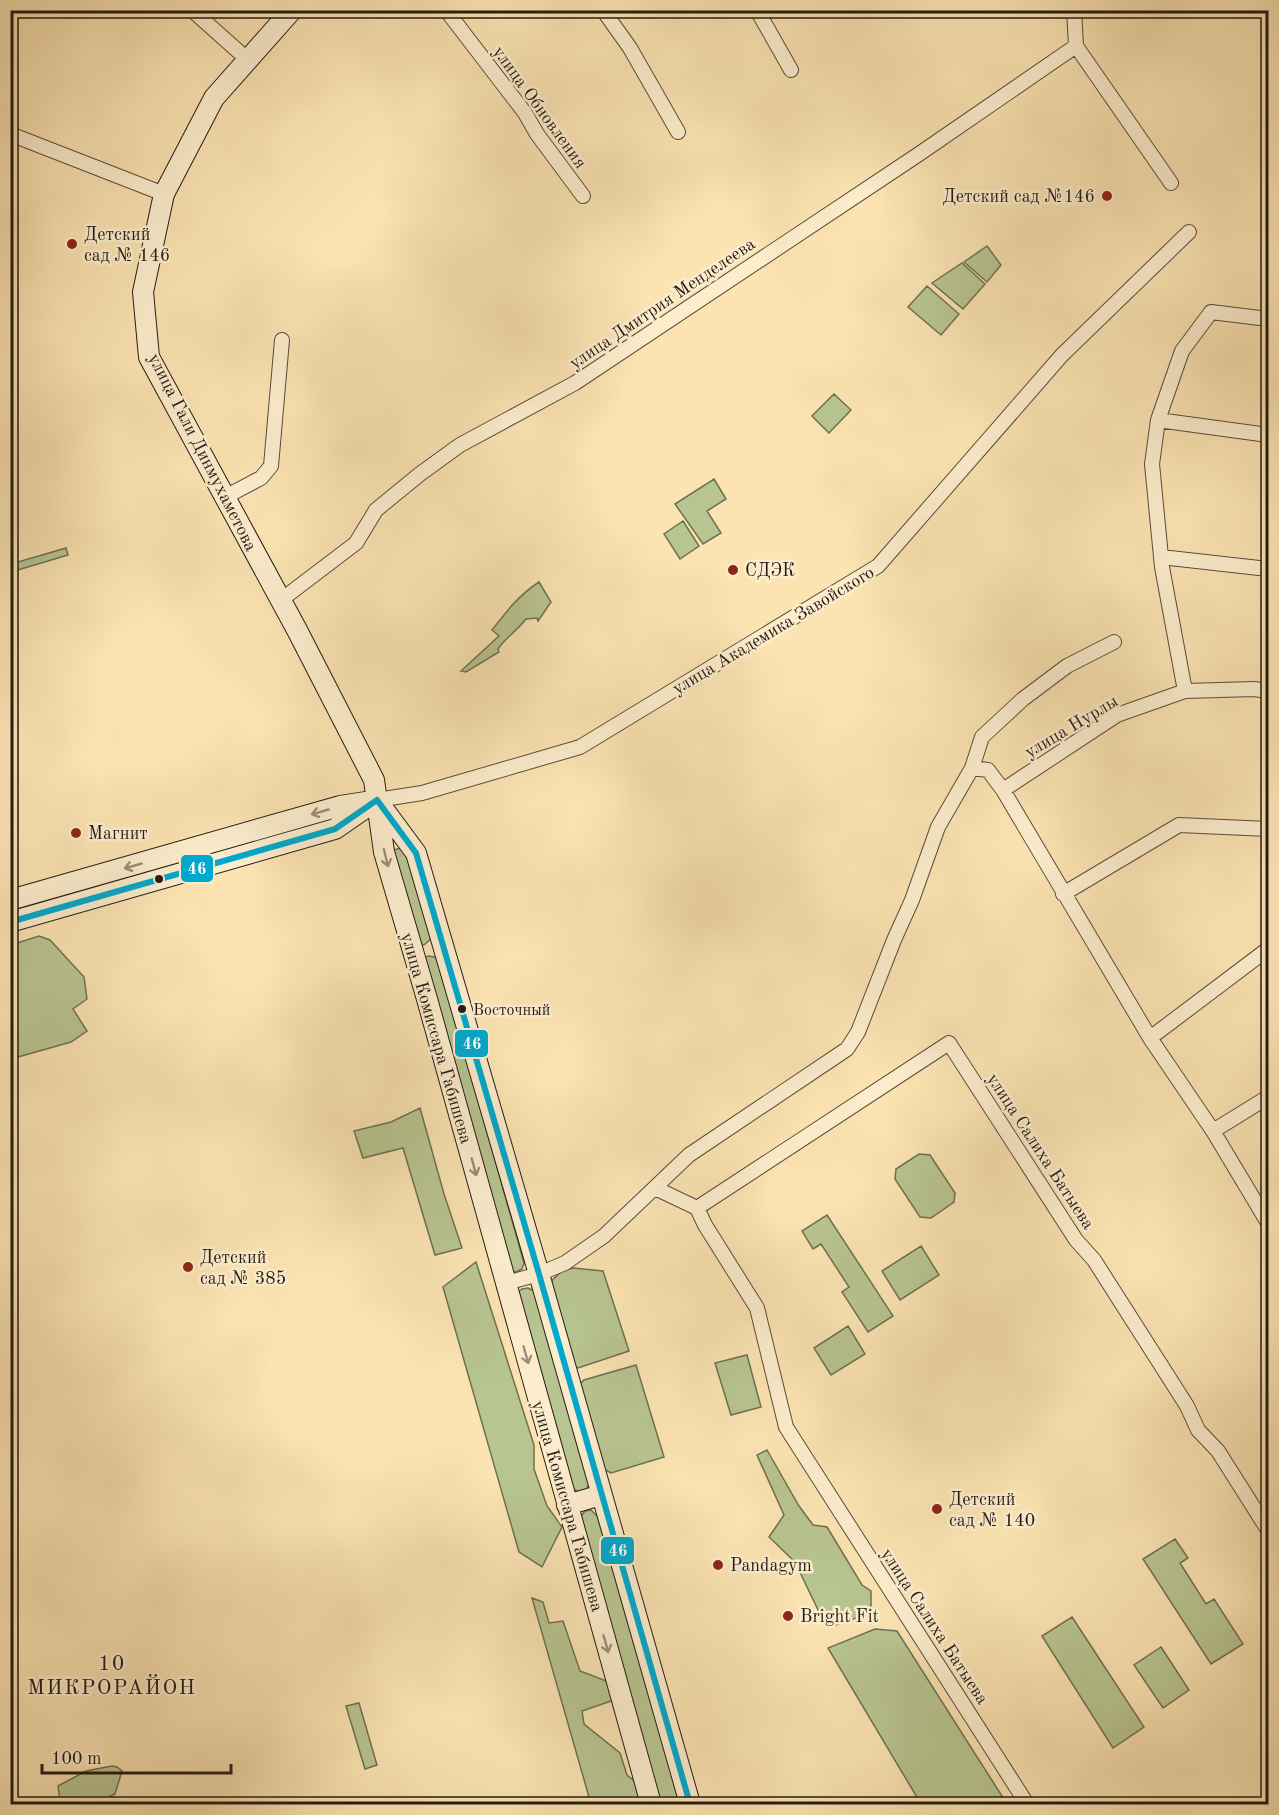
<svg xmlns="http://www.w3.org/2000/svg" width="1279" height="1815" viewBox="0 0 1279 1815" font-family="'Old Standard TT',serif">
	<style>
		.green { fill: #b8c591; stroke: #6e7052; stroke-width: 1.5 }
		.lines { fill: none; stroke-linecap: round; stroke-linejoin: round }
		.street-casing { stroke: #5a4c3a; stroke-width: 16 }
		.secondary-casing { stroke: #241a12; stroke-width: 22 }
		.street { stroke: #fcedcd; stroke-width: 14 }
		.secondary { stroke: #fcedcd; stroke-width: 20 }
		.bus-1-casing { stroke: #fcedcd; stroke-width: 10 }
		.bus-1 { stroke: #00a9ce; stroke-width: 6 }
		.oneway { stroke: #9b8e79 }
		.poi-dot { fill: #8f2418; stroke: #fcedcd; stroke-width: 2 }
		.bus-dot { fill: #241a12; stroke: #fcedcd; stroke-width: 2 }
		.labels { text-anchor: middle; stroke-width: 5; stroke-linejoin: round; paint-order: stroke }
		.bus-label { font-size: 16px; fill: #241a12; stroke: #fcedcd; text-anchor: start }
		.street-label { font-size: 18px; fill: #241a12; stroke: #fcedcd }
		.poi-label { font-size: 18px; fill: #241a12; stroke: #fcedcd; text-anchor: start }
		.quarter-label { font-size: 21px; letter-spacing: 1.5px; fill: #241a12; stroke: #fcedcd }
		.line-badge { stroke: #fcedcd; stroke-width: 2 }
		.badge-label { font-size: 16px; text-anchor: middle; font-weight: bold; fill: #fff }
	</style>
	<rect width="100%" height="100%" fill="#fbe3b2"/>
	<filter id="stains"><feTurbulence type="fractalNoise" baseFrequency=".00333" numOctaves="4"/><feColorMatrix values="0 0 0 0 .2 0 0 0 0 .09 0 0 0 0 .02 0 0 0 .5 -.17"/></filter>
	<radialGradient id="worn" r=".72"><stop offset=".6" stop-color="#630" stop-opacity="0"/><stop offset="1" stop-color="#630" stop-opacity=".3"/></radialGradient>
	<path class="green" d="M987,246L1001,265L987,282L964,262Z
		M962,263L985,284L963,309L932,283Z
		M927,286L959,314L941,335L908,307Z
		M834,394L851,410L829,433L812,416Z
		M714,479L726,499L707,511L721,533L703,544L675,504Z
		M683,521L699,546L680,559L664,534Z
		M66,548L68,555L11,572V564Z
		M539,582L551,602L538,621L537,618L526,619C517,631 506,637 498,649L499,652L466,672L461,671L499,636L492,630C506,612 519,595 539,582Z
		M408,846L432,938L424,945L421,944L390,851Z
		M39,936L50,940L84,977L87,999L73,1009L87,1031L71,1042L11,1059V945Z
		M428,956L435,957L439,962L524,1263L522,1269L516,1272L511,1271L423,960Z
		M420,1108L444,1194L462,1248L435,1255L403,1148L363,1158L354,1131L391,1122Z
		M919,1154L930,1155L955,1193L954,1202L931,1218L920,1217L895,1179L896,1169Z
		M827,1215L893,1316L868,1332L842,1292L849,1287L821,1244L813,1249L802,1231Z
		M921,1246L939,1275L900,1300L882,1271Z
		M476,1262L534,1445V1469L547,1506L562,1527L542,1567L519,1552L443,1287Z
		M573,1268L603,1271L629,1351L578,1368L574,1367L547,1285L563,1270Z
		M528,1288L534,1291L589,1484L586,1490L579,1492L573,1489L518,1292L522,1289Z
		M848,1326L865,1354L831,1375L814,1348Z
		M747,1355L761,1407L731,1415L715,1363Z
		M636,1365L664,1457L611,1473L602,1468L578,1386L584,1380Z
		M767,1450L799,1506L813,1525L827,1527L862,1585L871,1591V1613L833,1626L820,1614L795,1562L769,1537L784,1515L757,1455Z
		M591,1510L598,1517L680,1804H660L581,1516L585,1511Z
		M1175,1539L1188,1558L1180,1563L1206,1604L1214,1599L1243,1644L1211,1664L1143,1559Z
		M532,1598L543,1602L549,1623L563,1621L580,1671L609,1682L614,1700L582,1711L584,1724L620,1753L627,1775L638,1784L643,1804H591Z
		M1072,1617L1144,1727L1113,1748L1042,1636Z
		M875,1629L897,1631L1007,1804H921L828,1648Z
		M1161,1647L1189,1690L1163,1708L1134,1665Z
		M359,1703L377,1765L365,1769L346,1706Z
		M112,1766L117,1767L122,1771L115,1794C99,1802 76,1812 60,1800L58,1786L86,1771Z"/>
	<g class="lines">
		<g class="street-casing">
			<path id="street" d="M192,10L248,60
				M446,10L525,113L537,134L583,196
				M603,10L630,48L678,132
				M757,10L791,70
				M1074,10L1076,46L1171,183
				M10,134L164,194
				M1158,420L1268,435
				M225,497L261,478L271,466L282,340
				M1161,557L1268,569
				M281,600L356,543L376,510L420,474L460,445L575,383L919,154L1076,46
				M1185,691L1162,567L1152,464L1158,420L1182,351L1211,312L1268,319
				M972,768L988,770L1003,790L1150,1038L1213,1131L1268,1223
				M1003,790L1117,715L1185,691L1254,689L1268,691
				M377,800L422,793L580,747L878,566L1062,355L1189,232
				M1063,894L1179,825L1268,829
				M1150,1038L1268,949
				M1213,1131L1268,1097
				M655,1188L697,1208L705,1225L757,1308L786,1427L1027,1804
				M697,1208L949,1043L1076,1240L1094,1260L1187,1406L1198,1430L1218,1451L1268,1530
				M506,1283L539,1274L565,1263L604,1236L689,1155L847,1049L858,1032L894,940L912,900L938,827L972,768L982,737L1023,699L1067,666L1114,642"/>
		</g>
		<g class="secondary-casing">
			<path id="secondary" d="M292,10L214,98L164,194L143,292L149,357L297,630L374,780L384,852L427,999L651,1804
				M379,803L416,853L539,1274L690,1804
				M10,900L340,806L372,801
				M10,922L335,829L377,800
				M567,1505L601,1495"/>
		</g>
		<use href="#street" class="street"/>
		<use href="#secondary" class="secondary"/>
		<g class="bus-1-casing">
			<path id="bus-1" d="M377,800L416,853L539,1274L690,1804
				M10,922L335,829L377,800"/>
		</g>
		<use href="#bus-1" class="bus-1"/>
	</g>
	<defs><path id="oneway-shaft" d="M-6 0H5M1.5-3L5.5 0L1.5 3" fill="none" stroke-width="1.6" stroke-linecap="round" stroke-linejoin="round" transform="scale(1.5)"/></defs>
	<g class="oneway">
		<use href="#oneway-shaft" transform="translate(320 812) rotate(164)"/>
		<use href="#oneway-shaft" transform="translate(386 858) rotate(76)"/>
		<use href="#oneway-shaft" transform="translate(133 866) rotate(164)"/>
		<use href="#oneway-shaft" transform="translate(474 1167) rotate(75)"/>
		<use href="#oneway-shaft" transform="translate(526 1355) rotate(74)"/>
		<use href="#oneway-shaft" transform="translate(606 1644) rotate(74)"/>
	</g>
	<g class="poi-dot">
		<circle cx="1107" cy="196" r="6"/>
		<circle cx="72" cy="244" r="6"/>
		<circle cx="733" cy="570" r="6"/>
		<circle cx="76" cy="833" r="6"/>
		<circle cx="188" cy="1267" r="6"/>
		<circle cx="937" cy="1509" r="6"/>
		<circle cx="718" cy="1565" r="6"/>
		<circle cx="788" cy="1616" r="6"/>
	</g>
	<g class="bus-dot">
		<circle cx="159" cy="879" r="5"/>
		<circle cx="462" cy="1009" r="5"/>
	</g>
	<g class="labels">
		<g class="bus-label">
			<text x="473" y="1015">Восточный</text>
		</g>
		<g class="street-label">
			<text transform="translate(540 107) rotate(54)" y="6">улица Обновления</text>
			<text transform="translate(662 303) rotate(-34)" y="6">улица Дмитрия Менделеева</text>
			<text transform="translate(203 452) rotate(63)" y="6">улица Гали Динмухаметова</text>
			<text transform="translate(773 630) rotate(-31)" y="6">улица Академика Завойского</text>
			<text transform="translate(1071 726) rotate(-31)" y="6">улица Нурлы</text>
			<text transform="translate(437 1038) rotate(74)" y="6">улица Комиссара Габишева</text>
			<text transform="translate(1041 1151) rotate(57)" y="6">улица Салиха Батыева</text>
			<text transform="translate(568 1506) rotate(74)" y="6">улица Комиссара Габишева</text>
			<text transform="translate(935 1626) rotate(57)" y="6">улица Салиха Батыева</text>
		</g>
		<g class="poi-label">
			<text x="1095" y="202" text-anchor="end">Детский сад №146</text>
			<text x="84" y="240">Детский<tspan x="84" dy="21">сад № 146</tspan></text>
			<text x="745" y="576">СДЭК</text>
			<text x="88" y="839">Магнит</text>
			<text x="200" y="1263">Детский<tspan x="200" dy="21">сад № 385</tspan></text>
			<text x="949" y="1505">Детский<tspan x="949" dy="21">сад № 140</tspan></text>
			<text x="730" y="1571">Pandagym</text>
			<text x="800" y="1622">Bright Fit</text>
		</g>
		<g class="quarter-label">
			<text x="112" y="1670">10<tspan x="112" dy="24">МИКРОРАЙОН</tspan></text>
		</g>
	</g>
	<g class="line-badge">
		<rect x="180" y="854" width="34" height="29" rx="6" fill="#00a9ce"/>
		<rect x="454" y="1029" width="35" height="29" rx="6" fill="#00a9ce"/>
		<rect x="600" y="1536" width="35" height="29" rx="6" fill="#00a9ce"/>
	</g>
	<g class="badge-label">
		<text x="197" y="874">46</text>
		<text x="472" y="1049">46</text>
		<text x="618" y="1556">46</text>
	</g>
	<rect width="1279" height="1815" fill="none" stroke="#fbe3b2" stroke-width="36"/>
	<rect x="12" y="12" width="1255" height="1791" fill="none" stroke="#241a12" stroke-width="3"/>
	<rect x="18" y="18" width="1243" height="1779" fill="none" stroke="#241a12" stroke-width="1.5"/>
	<path d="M42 1764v9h189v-9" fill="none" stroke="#241a12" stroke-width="3"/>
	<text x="51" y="1764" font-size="18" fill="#241a12" stroke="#fcedcd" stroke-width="4.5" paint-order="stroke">100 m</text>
	<rect width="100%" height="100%" filter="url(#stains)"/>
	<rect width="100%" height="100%" fill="url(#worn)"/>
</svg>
